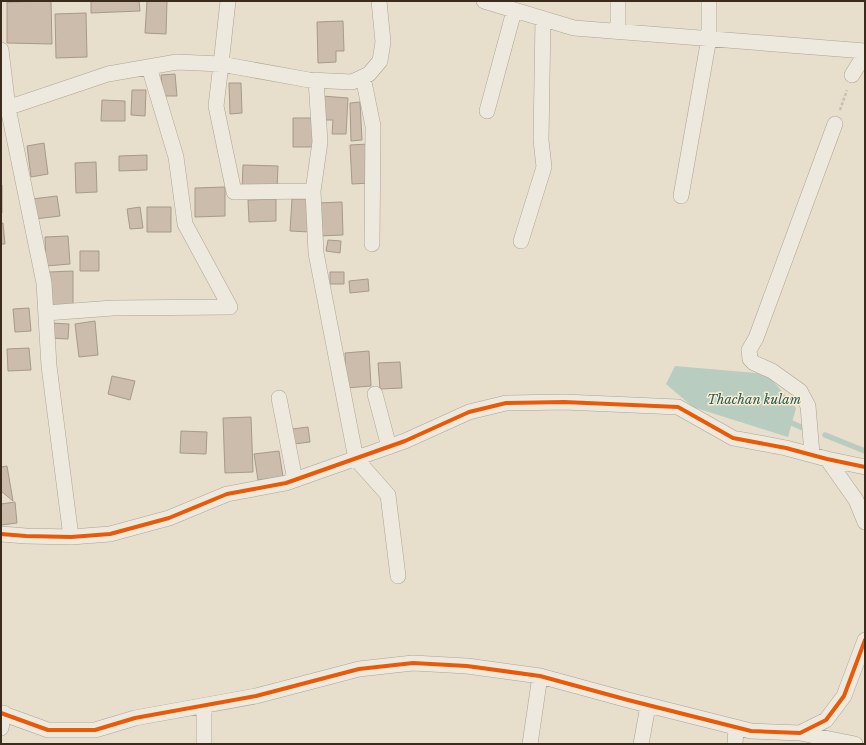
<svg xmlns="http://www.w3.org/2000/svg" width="866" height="745" viewBox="0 0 866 745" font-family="'Libre Baskerville',serif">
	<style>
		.water { fill: #b8ccbf }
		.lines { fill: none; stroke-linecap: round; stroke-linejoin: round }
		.stream { stroke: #b8ccbf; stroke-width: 5.5 }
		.building { fill: #cbbcac; stroke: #a79a8b }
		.street-casing { stroke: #aca395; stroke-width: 16 }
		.path { stroke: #c7c0b5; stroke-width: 2.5; stroke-dasharray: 3 2; stroke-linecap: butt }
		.street { stroke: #eee9de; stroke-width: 15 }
		.cycleway-casing { stroke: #f9edd1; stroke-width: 6 }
		.cycleway { stroke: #e8590c; stroke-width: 4 }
		.labels { text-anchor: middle; stroke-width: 3; stroke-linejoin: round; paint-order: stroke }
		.water-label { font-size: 13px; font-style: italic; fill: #2a5c59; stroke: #f9edd1 }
	</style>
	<rect width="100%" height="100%" fill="#e7decb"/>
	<path class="water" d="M675,366L767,374L796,408L788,437L693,407L666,384Z"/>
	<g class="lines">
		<path class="stream" d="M785,420L803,428
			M825,435L865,451"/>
	</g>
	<path class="building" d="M51,1L52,44L7,43V2Z
		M91,1H139L140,11L91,13Z
		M147,1H167L166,34L145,33Z
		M86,13L87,57L56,58L55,14Z
		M343,21L344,51H336V62L318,63L317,22Z
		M175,74L177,96H163L161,75Z
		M229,83H241L242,113L230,114Z
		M132,90H146L145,116L131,115Z
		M322,96L348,98L346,134H332L333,120H321Z
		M102,100L125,101V121H101Z
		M360,102L362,140L351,141L350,103Z
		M293,118H314L315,147H293Z
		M44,143L48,174L31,177L27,146Z
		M369,144L370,183L352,184L350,145Z
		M147,155V170L119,171V156Z
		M96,162L97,192L76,193L75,163Z
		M243,165L278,166L277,191L242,190Z
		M1,185H2V213H1Z
		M225,187V216L195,217V188Z
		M57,196L60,216L35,219L32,199Z
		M276,199V221L249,222L248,200Z
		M292,199H312L310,232L290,231Z
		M342,202L343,235L318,236V203Z
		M140,207L143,228L130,229L127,209Z
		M147,207H171V232H147Z
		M1,223H3L5,244H1Z
		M68,236L70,264L46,266L45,237Z
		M328,240L341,241L340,253L326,251Z
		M80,251H99V271H80Z
		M73,271V306H50L49,272Z
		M330,272H344V284H330Z
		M368,279L369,291L350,293L349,281Z
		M29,308L31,331L15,332L13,309Z
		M95,321L98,355L79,357L75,324Z
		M51,323L69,324L68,339L50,338Z
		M29,348L31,370L8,371L7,349Z
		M369,351L371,386L346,388L345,353Z
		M400,362L402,388L380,389L378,363Z
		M112,376L135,381L130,400L108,394Z
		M251,417L253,472L225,473L223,418Z
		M308,427L310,442L294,444L292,429Z
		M181,431L207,432L206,454L180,453Z
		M279,451L283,477L258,480L254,454Z
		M7,466L13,501L1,491V467Z
		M15,502L17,523L1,525V504Z"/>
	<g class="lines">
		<g class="street-casing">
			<path id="street" d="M228,1L221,64L309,80L352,82L369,74L380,61L383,42L379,1
				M484,1L574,28L865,51
				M618,31V1
				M1,50L8,108L44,283L49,366L71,537
				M852,75L865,54
				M363,77L373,126L372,244
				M316,80L320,142L313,191L316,253L356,459L388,495L398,576
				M1,110L108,74L177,62L221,64L216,106L234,192L313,191
				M487,111L514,11
				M681,196L709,38V1
				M521,241L544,167L541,140L543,19
				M46,313L113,308L230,307L185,224L176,157L149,67
				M375,394L389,447
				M279,398L295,480
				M812,454L808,406L800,391L772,371L754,363L750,359L749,350L756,338L835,124
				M827,459L856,500L865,522
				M1,534L26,536L71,537L110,534L169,518L227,494L286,483L405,441L469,412L506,403L564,402L678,407L733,438L786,448L827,459L865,467
				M1,713L48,730H95L135,718L256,696L359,669L413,663L467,666L540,676L628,700L751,731L800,733L826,720L844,696L865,640
				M1,728L4,713
				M800,733L855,744
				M204,744V706
				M530,744L540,676
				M641,744L648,706
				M735,744L736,728"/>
		</g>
		<path class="path" d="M840,110L847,90"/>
		<use href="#street" class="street"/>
		<g class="cycleway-casing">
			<path id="cycleway" d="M1,534L26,536L71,537L110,534L169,518L227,494L286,483L405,441L469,412L506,403L564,402L678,407L733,438L786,448L827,459L865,467
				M1,713L48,730H95L135,718L256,696L359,669L413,663L467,666L540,676L628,700L751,731L800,733L826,720L844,696L865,640"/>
		</g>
		<use href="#cycleway" class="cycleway"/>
	</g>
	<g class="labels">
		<g class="water-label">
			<text x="754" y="404">Thachan kulam</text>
		</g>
	</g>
	<rect width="866" height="745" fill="none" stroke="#3b2b1c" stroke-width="4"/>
</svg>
